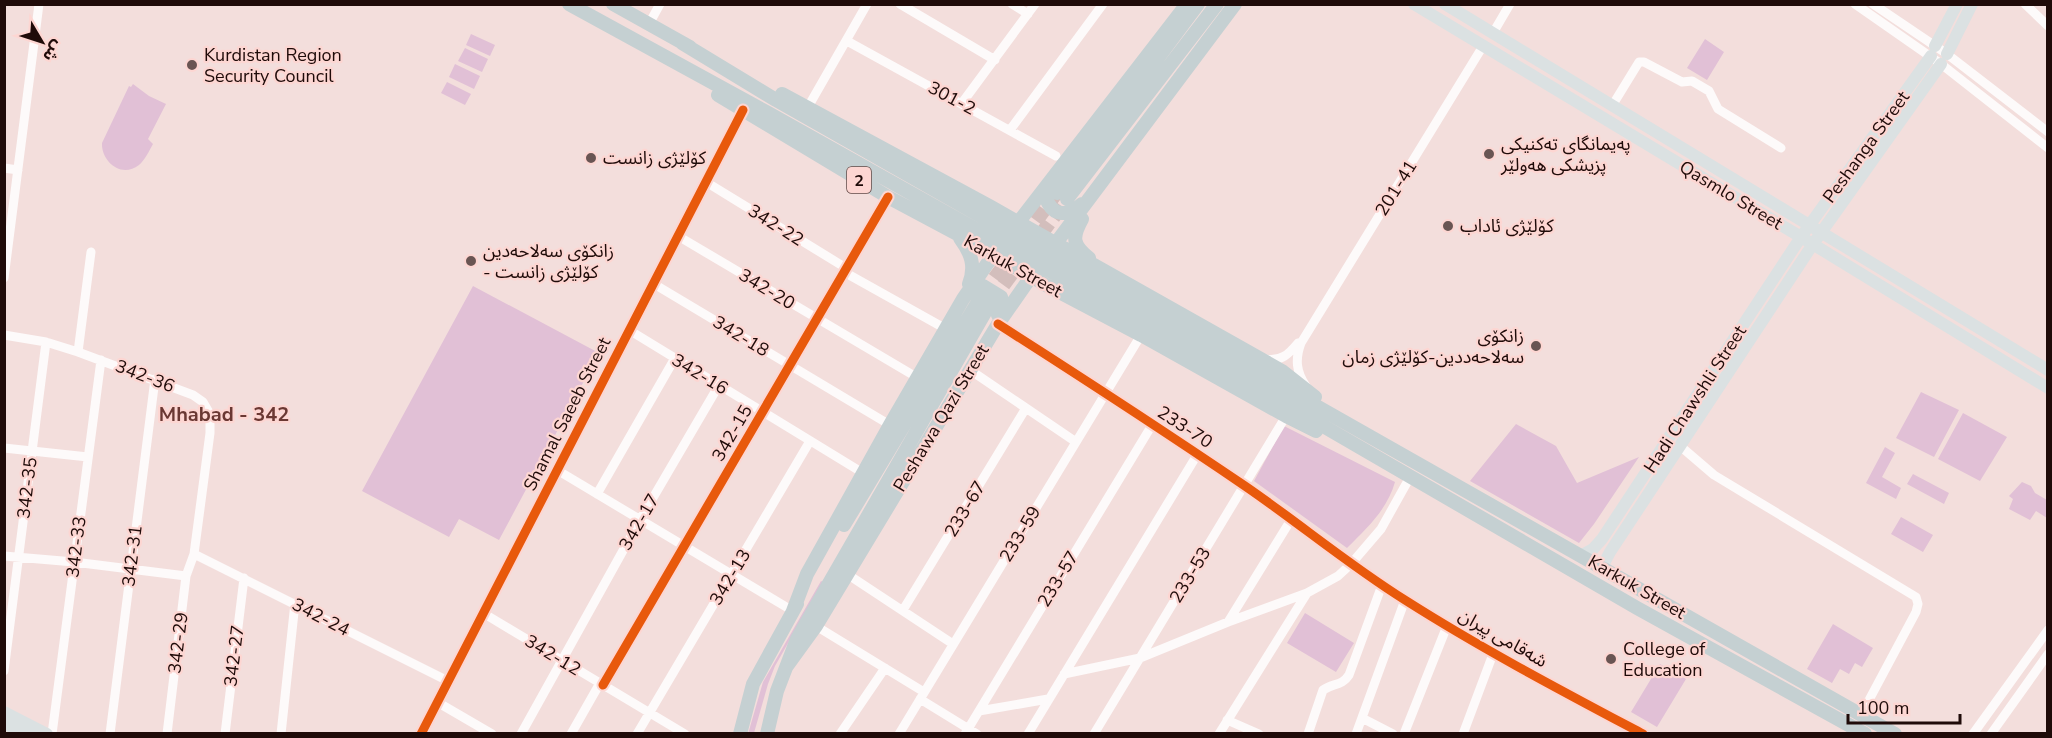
<svg xmlns="http://www.w3.org/2000/svg" width="2052" height="738" viewBox="0 0 2052 738" font-family="'Nunito Sans','Noto Sans Arabic',sans-serif">
	<style>
		.green { fill: #e1c0d6 }
		.lines { fill: none; stroke-linecap: round; stroke-linejoin: round }
		.highway-tunnel { stroke: #d3bebc; stroke-width: 14; stroke-dasharray: 14 7; stroke-linecap: butt }
		.minor { stroke: #fdfafa; stroke-width: 9 }
		.major { stroke: #dbe1e2; stroke-width: 12 }
		.highway { stroke: #c5d0d2; stroke-width: 14 }
		.cycleway-casing { stroke: #fdd6d2; stroke-width: 13 }
		.cycleway { stroke: #e8590c; stroke-width: 9 }
		.poi-dot { fill: #695553; stroke: #fdd6d2; stroke-width: 2 }
		.labels { text-anchor: middle; stroke-width: 4.5; stroke-linejoin: round; paint-order: stroke }
		.shield { fill: #fdd6d2; stroke: #624845; stroke-width: 1.5 }
		.shield-label { font-size: 16px; font-weight: bold; fill: #1f0b09 }
		.poi-label { font-size: 18px; fill: #1f0b09; stroke: #fdd6d2; text-anchor: start }
		.street-label { font-size: 18px; fill: #1f0b09; stroke: #fdd6d2 }
		.neighbourhood-label { font-size: 20px; font-weight: bold; fill: #6a3833; stroke: #fdd6d2 }
	</style>
	<rect width="100%" height="100%" fill="#f3dedc"/>
	<path class="green" d="M471,34L495,45L490,56L466,45Z
		M1705,39L1724,52L1707,80L1687,68Z
		M465,48L488,59L482,72L458,61Z
		M455,64L480,76L474,89L449,77Z
		M447,82L471,94L465,105L441,93Z
		M133,84L149,96L166,104L148,139L153,144C149,151 145,160 139,165C121,179 101,161 102,143L129,86L131,87Z
		M473,286L599,353L499,540L459,519L449,537L362,491Z
		M1921,392L1959,410L1934,457L1896,438Z
		M1963,413L2007,437L1980,481L1938,459Z
		M1516,424L1556,446L1577,483L1639,457L1594,524L1579,543L1470,481Z
		M1284,426L1395,482C1387,510 1367,528 1347,548L1254,481Z
		M1885,447L1895,453L1882,477L1901,488L1896,499L1866,483Z
		M1913,474L1949,493L1944,504L1907,484Z
		M2022,482L2031,486L2035,493L2047,500V518L2036,511L2030,520L2009,509L2013,499L2009,496Z
		M1901,517L1933,535L1923,552L1891,534Z
		M821,581L823,582L775,666L768,684L754,733L748,734L763,682Z
		M1305,613L1354,643L1336,672L1287,643Z
		M1833,624L1873,648L1862,667L1855,663L1849,674L1840,669L1832,683L1807,669Z
		M1660,664L1686,679L1657,727L1631,712Z"/>
	<g class="lines">
		<path class="highway-tunnel" d="M1024,238L1055,195
			M982,295L1013,253
			M991,302L1067,199"/>
		<path class="minor" d="M900,4L995,60
			M1012,4L1028,14
			M1855,4L1941,64L2048,148
			M1873,4L1947,54L2048,132
			M2025,4L2048,26
			M649,24L660,4
			M1493,33L1510,4
			M847,41L1056,156
			M962,103L1035,4
			M1612,106L1639,62H1644L1682,82L1692,81L1709,91L1718,109L1781,148
			M808,107L867,4
			M1010,130L1103,4
			M4,168L18,170
			M706,182L846,268
			M678,236L918,378
			M844,272L946,329
			M4,278L39,4
			M654,284L890,425
			M998,324C1081,377 1164,431 1245,486C1299,523 1349,565 1405,600C1482,649 1562,691 1643,734
			M629,330L863,473
			M4,335L46,342L78,352L193,395L203,402L210,414V433L194,554L186,576L167,734
			M78,352L91,252
			M1265,359C1281,362 1289,354 1298,343
			M970,370L1076,442
			M1306,386C1296,372 1295,359 1301,343L1483,46
			M1679,445L1714,475L1916,597L1918,604L1916,612L1861,715
			M4,448L88,457
			M557,470L793,611
			M597,494L675,358
			M194,554L448,681
			M4,556L74,562L186,576
			M847,574L953,644
			M903,610L1026,408
			M483,613L685,734
			M1228,622L1292,518
			M816,626L924,692
			M4,671L46,342
			M1064,674L1140,658L1228,622L1307,593L1338,576L1351,564L1381,529L1410,477
			M603,685L888,197
			M920,699L977,734
			M437,702L492,734
			M979,711L1048,699
			M1362,718L1393,734
			M1227,720L1259,734
			M52,734L101,360
			M110,734L155,379
			M225,734L244,578
			M281,734L295,603
			M421,734L743,110
			M521,734L640,520L719,385
			M571,734L600,683
			M637,734L810,441
			M840,734L885,668
			M899,734L1141,335
			M965,734L1152,425
			M1028,734L1197,455
			M1094,734L1286,416
			M1219,734L1307,593
			M1308,734L1323,690C1333,683 1342,686 1349,675L1382,585
			M1356,734L1405,600
			M1404,734L1447,626
			M1463,734L1493,654
			M1973,734L2048,630
			M1991,734L2048,654"/>
		<path class="major" d="M1414,4L1801,237L2048,388
			M1445,4L2048,370
			M1935,46L1957,4
			M1947,54L1972,4
			M1582,555L1593,549L1602,539L1801,237L1931,56
			M1602,567L1610,552L1813,244L1941,64
			M4,712L47,734
			M4,723L24,734"/>
		<path class="highway" d="M569,4L768,113L1223,368L1637,608L1865,734
			M613,4L690,47
			M682,43L776,100L1895,734
			M782,94L991,207L1282,371L1315,397
			M718,95L888,197L978,245L1046,285L1141,335L1286,416L1316,431
			M1050,184L1046,198C1053,218 1069,216 1082,204
			M1057,193L1198,4
			M1067,199L1217,4
			M1082,219C1072,237 1072,245 1089,258
			M1014,228L1187,4
			M960,238C971,253 976,266 969,284
			M1050,251L1235,4
			M974,288L983,286L1001,297L1003,305L998,315
			M844,525L982,295
			M793,611L807,574L890,425L963,299L998,248
			M787,666L816,626L998,324L1035,271
			M740,734L753,684L797,604
			M767,734L777,691L797,639L991,302"/>
		<g class="cycleway-casing">
			<path id="cycleway" d="M998,324C1081,377 1164,431 1245,486C1299,523 1349,565 1405,600C1482,649 1562,691 1643,734
				M603,685L888,197
				M421,734L743,110"/>
		</g>
		<use href="#cycleway" class="cycleway"/>
	</g>
	<g class="poi-dot">
		<circle cx="192" cy="65" r="6"/>
		<circle cx="1489" cy="154" r="6"/>
		<circle cx="591" cy="158" r="6"/>
		<circle cx="1448" cy="226" r="6"/>
		<circle cx="471" cy="261" r="6"/>
		<circle cx="1536" cy="346" r="6"/>
		<circle cx="1611" cy="659" r="6"/>
	</g>
	<g class="labels">
		<rect class="shield" x="847" y="167" width="24" height="26" rx="4.5"/>
		<g class="shield-label">
			<text x="859" y="186">2</text>
		</g>
		<g class="poi-label">
			<text x="204" y="61">Kurdistan Region<tspan x="204" dy="21">Security Council</tspan></text>
			<text x="1501" y="150">پەیمانگای تەکنیکی<tspan x="1501" dy="21">پزیشکی هەولێر</tspan></text>
			<text x="603" y="164">کۆلێژی زانست</text>
			<text x="1460" y="232">کۆلێژی ئاداب</text>
			<text x="483" y="257">زانکۆی سەلاحەدین<tspan x="483" dy="21">- کۆلێژی زانست</tspan></text>
			<text x="1524" y="342" text-anchor="end">زانکۆی<tspan x="1524" dy="21">سەلاحەددین-کۆلێژی زمان</tspan></text>
			<text x="1623" y="655">College of<tspan x="1623" dy="21">Education</tspan></text>
		</g>
		<g class="street-label">
			<text transform="translate(952 98) rotate(28)" y="6">301-2</text>
			<text transform="translate(1866 147) rotate(-54)" y="6">Peshanga Street</text>
			<text transform="translate(1396 188) rotate(-58)" y="6">201-41</text>
			<text transform="translate(1731 195) rotate(31)" y="6">Qasmlo Street</text>
			<text transform="translate(776 225) rotate(32)" y="6">342-22</text>
			<text transform="translate(1013 266) rotate(29)" y="6">Karkuk Street</text>
			<text transform="translate(767 289) rotate(31)" y="6">342-20</text>
			<text transform="translate(741 336) rotate(31)" y="6">342-18</text>
			<text transform="translate(700 374) rotate(31)" y="6">342-16</text>
			<text transform="translate(145 376) rotate(21)" y="6">342-36</text>
			<text transform="translate(1695 399) rotate(-57)" y="6">Hadi Chawshli Street</text>
			<text transform="translate(567 414) rotate(-63)" y="6">Shamal Saeeb Street</text>
			<text transform="translate(941 418) rotate(-59)" y="6">Peshawa Qazi Street</text>
			<text transform="translate(1185 427) rotate(33)" y="6">233-70</text>
			<text transform="translate(732 433) rotate(-60)" y="6">342-15</text>
			<text transform="translate(27 488) rotate(-83)" y="6">342-35</text>
			<text transform="translate(965 509) rotate(-59)" y="6">233-67</text>
			<text transform="translate(639 522) rotate(-60)" y="6">342-17</text>
			<text transform="translate(1020 534) rotate(-59)" y="6">233-59</text>
			<text transform="translate(76 547) rotate(-83)" y="6">342-33</text>
			<text transform="translate(132 556) rotate(-83)" y="6">342-31</text>
			<text transform="translate(1190 575) rotate(-59)" y="6">233-53</text>
			<text transform="translate(730 577) rotate(-59)" y="6">342-13</text>
			<text transform="translate(1058 579) rotate(-59)" y="6">233-57</text>
			<text transform="translate(1637 587) rotate(30)" y="6">Karkuk Street</text>
			<text transform="translate(321 617) rotate(27)" y="6">342-24</text>
			<text transform="translate(1503 638) rotate(30)" y="6">شەقامی پیران</text>
			<text transform="translate(178 643) rotate(-83)" y="6">342-29</text>
			<text transform="translate(553 655) rotate(31)" y="6">342-12</text>
			<text transform="translate(234 656) rotate(-83)" y="6">342-27</text>
		</g>
		<g class="neighbourhood-label">
			<text x="224" y="421">Mhabad - 342</text>
		</g>
	</g>
	<rect width="2052" height="738" fill="none" stroke="#1f0b09" stroke-width="12"/>
	<g transform="translate(42 42) rotate(129)" stroke="#fdd6d2" stroke-width="4.5" paint-order="stroke">
	<path d="M0-4.5L10 22L0 15L-10 22Z" fill="#1f0b09"/>
	<text y="-9" font-size="16" font-weight="bold" text-anchor="middle" fill="#1f0b09">ش</text>
	</g>
	<path d="M1848 714v9h112v-9" fill="none" stroke="#1f0b09" stroke-width="3"/>
	<text x="1857" y="714" font-size="18" fill="#1f0b09" stroke="#fdd6d2" stroke-width="4.5" paint-order="stroke">100 m</text>
</svg>
